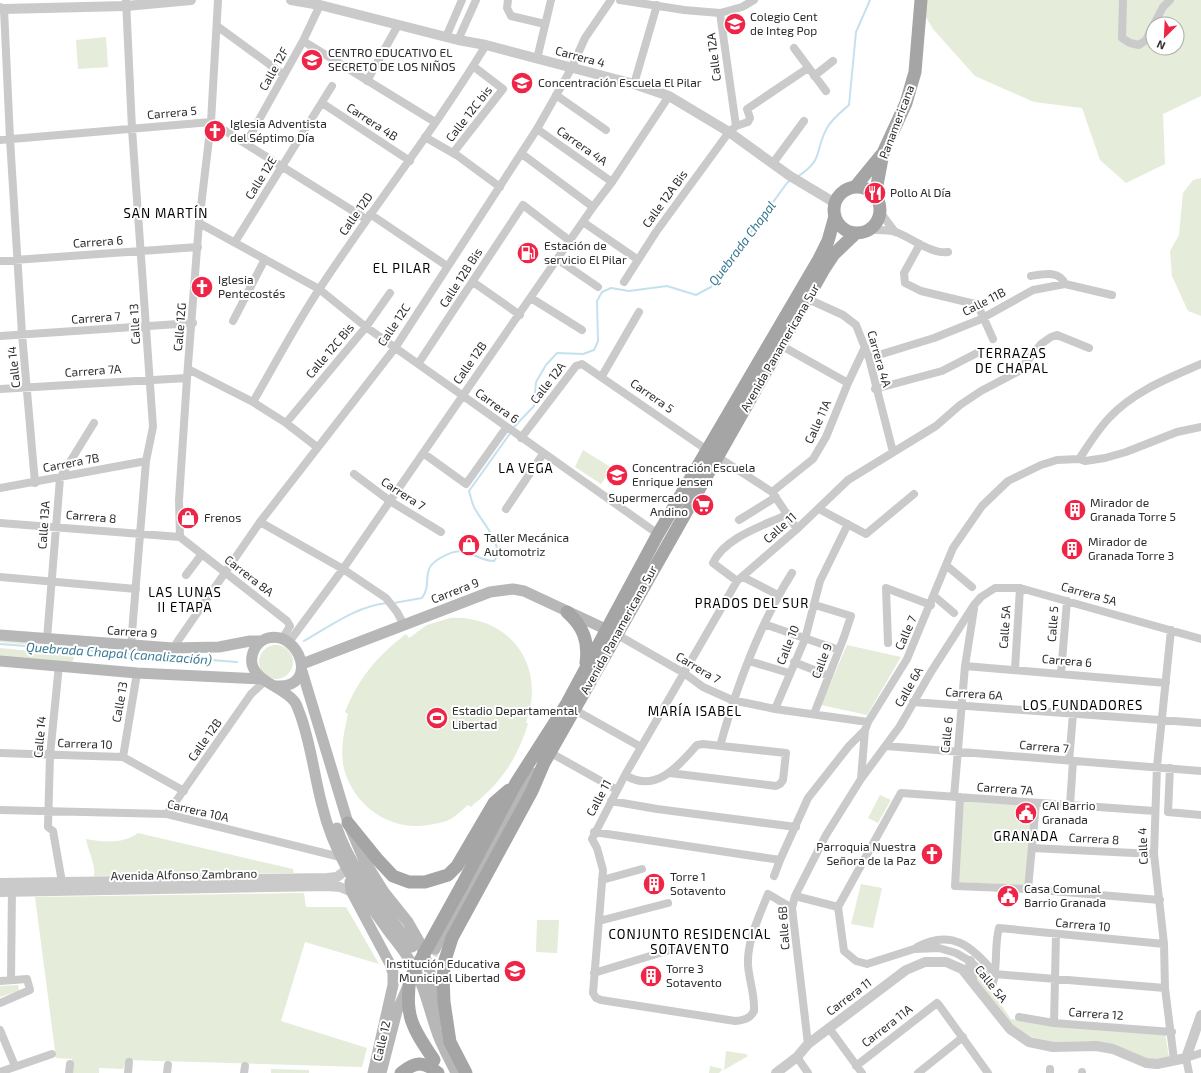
<svg xmlns="http://www.w3.org/2000/svg" width="1201" height="1073" viewBox="0 0 1201 1073" font-family="'Exo 2',sans-serif">
	<style>
		.green { fill: #e5ecda; fill-rule: evenodd }
		.lines { fill: none; stroke-linecap: round; stroke-linejoin: round }
		.stream { stroke: #c5e1ed; stroke-width: 2 }
		.secondary-tunnel { stroke: #d5d5d5; stroke-width: 11; stroke-dasharray: 11 5.5; stroke-linecap: butt }
		.minor { stroke: #cacaca; stroke-width: 8 }
		.tertiary { stroke: #cacaca; stroke-width: 10 }
		.secondary { stroke: #b7b7b7; stroke-width: 11 }
		.primary { stroke: #a5a5a5; stroke-width: 13 }
		.primary-bridge { stroke: #a5a5a5; stroke-width: 13 }
		.labels { text-anchor: middle; stroke-width: 4; stroke-linejoin: round; paint-order: stroke }
		.poi-label { font-size: 12px; fill: #2d2d2d; stroke: #fff; text-anchor: start }
		.street-label { font-size: 12px; fill: #2d2d2d; stroke: #fff }
		.neighbourhood-label { font-size: 13px; letter-spacing: 1px; fill: #000; stroke: #fff }
		.water-label { font-size: 13px; font-style: italic; fill: #377994; stroke: #fff }
	</style>
	<rect width="100%" height="100%" fill="#fff"/>
	<path class="green" d="M921,0H1201V96L1163,114L1165,164L1126,183L1100,160L1082,108L1034,102L975,76L933,29L921,9ZM1153,24H1177V48H1153Z
		M106,37L108,67L78,69L76,40Z
		M1201,178V316L1188,311L1172,276L1170,251L1179,235L1183,193L1193,180Z
		M583,450L612,468L601,484L575,467Z
		M450,618C510,615 547,666 526,722L528,724C518,757 501,783 474,804L471,807L468,805C463,809 459,813 454,817C447,822 436,824 428,825C390,831 356,807 345,772C339,753 344,732 348,714L345,712C358,679 378,655 406,634L409,638L427,625Z
		M0,637L83,644L81,649L0,642Z
		M847,645L901,657L867,715L821,705Z
		M259 662a17 17 0 1 1 34 0a17 17 0 1 1-34 0Z
		M0,648L75,655L72,663L0,656Z
		M880,795L891,800L878,823L868,818Z
		M957,801L1032,805L1025,885L952,882Z
		M138,833L293,869L294,873L94,876C96,864 88,852 86,839C104,842 123,844 138,833Z
		M861,884L882,888L873,928L851,924Z
		M304,893L306,907H346L379,964L305,942L281,1021L367,1048L362,1067L126,1060L123,1069L99,1068V1073H72V1059L56,1058L35,897Z
		M537,920H559L557,953L536,952Z
		M972,964L992,984L995,996L1011,1019L1043,1025L1165,1033L1169,1057L1150,1060L1097,1041L1052,1042L1029,1036L1013,1027L974,979Z
		M18,985L19,991L0,997V986Z
		M726,1051L746,1054L748,1056L724,1070Z
		M710,1066L723,1069L719,1073H709Z
		M271,1069L309,1070V1073H271Z"/>
	<g class="lines">
		<path class="stream" d="M797,177C825,159 814,151 827,128C832,119 841,112 849,105L856,32L870,0
			M513,428L534,406L536,382L546,365L557,353L583,354L594,350L598,341L597,301L602,292L611,288L629,291L667,286L696,295L711,287L787,183L791,180
			M394,603L422,598C430,587 425,580 429,569C433,559 455,549 465,552C476,555 483,561 494,561C506,547 482,522 475,509C472,504 471,497 469,491L511,432
			M304,641C330,626 357,606 387,603
			M0,644L237,662"/>
		<path class="secondary-tunnel" d="M415,983L435,949"/>
		<path class="minor" d="M126,0L132,129L153,427L146,461L131,645
			M508,0L507,8L511,16L545,24
			M620,0L684,10L720,13L742,7L754,0
			M1123,0L1122,38L1130,43L1139,45L1146,40L1153,26
			M4,9L10,139L22,334L35,483
			M1154,24L1163,7L1170,0
			M217,26L284,75
			M446,37L462,0
			M458,40L476,0
			M303,41L435,122
			M794,48L826,91
			M537,59L551,0
			M814,76L833,61
			M367,81L398,25
			M634,84L657,5
			M556,95L606,130
			M322,103L410,161
			M736,126L748,122L750,118L747,109L808,68
			M537,129L612,182
			M425,137L458,156L500,187
			M0,140L211,122L366,219
			M246,143L303,41L320,5
			M453,153L503,89L473,66
			M522,154L593,207
			M773,163L804,121
			M880,212L895,232
			M370,214L447,266
			M583,222L637,259
			M199,223L319,289L366,327L658,534
			M867,230C876,230 888,229 896,232C910,237 933,255 948,252
			M235,242L332,86
			M920,244L904,273L905,283L921,291L975,304L980,310L993,339
			M557,259L598,287
			M0,261L198,247
			M1031,276C1044,274 1059,270 1065,284
			M473,282L520,315
			M624,282L656,232L729,132L736,126L720,13
			M531,298L582,330
			M808,299L843,315L856,325L869,358L893,452
			M233,321L265,259
			M0,336L193,323
			M782,346L848,383
			M869,358L934,338L979,320L1033,290L1065,284L1112,295
			M418,364L523,205L570,241
			M188,369L253,402L286,423L317,447
			M602,376L639,312
			M0,389L187,378
			M875,389L942,371L977,353
			M253,402C275,364 296,324 320,288C374,206 435,129 486,45
			M286,423L366,327L390,293
			M521,438L576,366L582,364L707,450
			M423,453L466,484L506,428
			M718,457L772,492L797,529
			M1079,459C1088,446 1098,429 1110,417C1134,391 1169,378 1201,364
			M354,474L390,501L441,532
			M0,488L146,461
			M772,492L813,459L826,437L848,383L865,347
			M506,509L543,454
			M819,509L866,534L914,494
			M739,520L776,497
			M260,522L343,569L386,598L397,612L404,625
			M0,523L180,537
			M180,537L179,500L187,378L199,223L211,122L218,0
			M180,537L287,621L290,626L282,639
			M946,565L972,587
			M186,575L202,554
			M0,577L136,589
			M743,577L778,595
			M737,581L713,563C725,537 763,526 788,514
			M934,596L954,613
			M764,624L839,650
			M1171,630L1157,766L1154,854L1164,944L1165,988L1174,1060
			M616,634L684,673L703,687L732,700L775,709L868,722
			M47,639L60,478L94,423
			M289,642L343,569L593,207L612,182L669,96
			M888,643L886,588L931,605
			M173,648L260,522L395,348L537,129L571,69L585,38L611,0
			M749,661L789,673
			M794,662L829,676
			M59,665L50,755L48,827L53,831L62,882
			M965,666L1166,683
			M1015,669L1020,588
			M1061,673L1067,601
			M913,702L1201,723
			M775,709L805,639L820,581L848,524
			M575,710L641,747
			M814,714L844,637L851,616L815,605
			M720,746C737,685 759,625 792,573
			M886,746L1201,771
			M0,753L123,757L184,791
			M551,753L617,790
			M123,757L137,673
			M1069,761L1073,714
			M1170,768L1168,812L1201,815
			M625,775C656,794 678,766 697,745L703,744L786,753L783,780L780,784L776,786L670,773
			M861,779L865,730L868,722L907,659L953,548L982,506L1008,481L1041,465L1057,460L1079,459L1085,461L1105,458L1126,452L1177,432L1201,427
			M954,797L965,666L974,609
			M960,797L955,886L1028,889L1160,900
			M611,801L657,809L796,827
			M1070,805L1073,761
			M0,810L167,814L340,857
			M167,814L251,694L265,681
			M594,832L780,860
			M1032,848L1154,854
			M774,876L780,860L808,798L849,746L865,730
			M602,880L642,869
			M1028,889L1036,803
			M795,896L838,907
			M838,907L844,951L856,961L867,964L914,949L939,948L956,953L970,961L993,983C998,965 994,946 999,928L1164,944
			M838,907L901,793L1155,811
			M792,908L768,894C759,917 747,940 748,965C749,980 755,995 754,1011C750,1019 744,1020 735,1021L601,1000L596,998L593,993L603,870L597,848L592,839L625,775L737,581L797,529L848,480L936,426L960,405L981,391L1019,371L1041,344L1051,337L1057,335L1089,348
			M599,921L668,903
			M917,947C952,928 973,947 995,974L1165,988
			M594,973L673,949
			M11,980L12,887
			M0,981L27,979L30,990L0,1003
			M1019,1017L1054,1023L1172,1032
			M1054,1023L1056,934
			M829,1028L862,1073
			M0,1030L15,1066
			M808,1044L792,908L795,896L826,835L861,779L900,726L931,672L974,605L981,597L995,588H1020L1201,639
			M797,1057L808,1073
			M856,1066L937,1003L939,1005L988,1073
			M0,1072L52,1054
			M1082,1072V1073
			M69,1073L70,1064
			M128,1073L129,1062
			M167,1073L168,1065
			M244,1073L245,1066
			M918,1073L963,1037
			M1050,1073V1069
			M1189,1073L1186,1058L1201,1053"/>
		<path class="tertiary" d="M291,0L320,5L458,40L486,45L634,84L669,96L729,132L790,176L835,203
			M0,8L4,9L126,6L191,0
			M0,883L327,878L337,877L346,870
			M0,892L327,886L340,887L357,894
			M970,961L972,980
			M776,1073L797,1057L808,1044L906,970L925,962H946L962,969L1010,1029L1029,1042L1053,1047L1096,1046L1113,1049L1146,1063L1157,1064L1186,1058L1201,1015"/>
		<path class="secondary" d="M0,635L173,648L219,647L250,641H261
			M0,661L137,673L262,679
			M302,664L490,592L513,589L524,591L614,633
			M302,671L348,823L364,860L384,892L408,922L420,943L429,968L442,1021
			M276,686C320,689 300,630 268,638C257,641 250,653 252,664C256,682 283,687 294,701C297,704 298,710 300,714C311,744 314,775 322,805C333,852 356,886 384,925C393,938 404,950 412,964C425,986 429,1011 438,1035C443,1048 450,1060 456,1073
			M337,828C352,872 386,910 412,947
			M350,882L351,891L390,964L393,973V985L373,1073
			M435,949L520,795L536,773
			M381,1073L397,1011L408,986"/>
		<path class="primary" d="M855,187L882,154
			M834 210a23 23 0 1 1 46 0a23 23 0 1 1-46 0Z
			M875,196L883,153L906,103L915,72L921,0
			M567,612C583,626 589,641 586,663
			M348,823L378,860L393,876L409,882H425L448,875L457,866L494,803L509,790
			M462,885L516,783L566,705L658,534L819,259L828,241L835,216
			M401,1073C415,1062 423,1060 438,1073
			M466,1073L450,1042L444,1002L443,977L445,960L452,938L532,791L544,763L824,269L834,254L856,233"/>
		<path class="primary-bridge" d="M434,1060C414,1030 404,1017 410,979L462,885"/>
	</g>
	<defs>
		<g id="school-disc" transform="scale(1.15)"><circle r="9.5" fill="#ef2548" stroke="#fff"/><path d="M0-5L7-2L0 1L-7-2ZM-4 1L0 2.5L4 1V4Q0 6-4 4Z" fill="#fff"/></g>
		<g id="church-disc" transform="scale(1.15)"><circle r="9.5" fill="#ef2548" stroke="#fff"/><path d="M-1.2-6h2.4v3.5h3.3v2.4h-3.3V6h-2.4V-.1h-3.3v-2.4h3.3Z" fill="#fff"/></g>
		<g id="restaurant-disc" transform="scale(1.15)"><circle r="9.5" fill="#ef2548" stroke="#fff"/><path d="M-5-6h1v4h1v-4h1v4h1v-4h1v5L-1.5 .5V6h-2V.5L-5-1ZM5-6V6H3V1.5H1.5Q1.5-4 5-6Z" fill="#fff"/></g>
		<g id="fuel-disc" transform="scale(1.15)"><circle r="9.5" fill="#ef2548" stroke="#fff"/><path d="M-5.5-6h7V0h2V4h1.3V-2.5L3-4.5l.8-.8L6-3V5H2.5V1h-1V6h-7ZM-4.2-4.7v3.2H.2V-4.7Z" fill="#fff"/></g>
		<g id="supermarket-disc" transform="scale(1.15)"><circle r="9.5" fill="#ef2548" stroke="#fff"/><path d="M-6-5.5h2.5l.6 2H6L4.5 2H-2.5L-4.4-4H-6ZM-1.5 3.2a1.3 1.3 0 1 0 .1 0ZM3 3.2a1.3 1.3 0 1 0 .1 0Z" fill="#fff"/></g>
		<g id="building-disc" transform="scale(1.15)"><circle r="9.5" fill="#ef2548" stroke="#fff"/><path d="M-4-6H4V6H1V3H-1V6H-4ZM-2.5-4.3h1.7v1.8h-1.7ZM.8-4.3h1.7v1.8H.8ZM-2.5-1h1.7V.8h-1.7ZM.8-1h1.7V.8H.8Z" fill="#fff"/></g>
		<g id="shop-disc" transform="scale(1.15)"><circle r="9.5" fill="#ef2548" stroke="#fff"/><path d="M-5-2.5h2.3a2.7 3.5 0 0 1 5.4 0H5L5.5 6h-11ZM-1.5-2.5h3a1.5 2.3 0 0 0-3 0Z" fill="#fff"/></g>
		<g id="stadium-disc" transform="scale(1.15)"><circle r="9.5" fill="#ef2548" stroke="#fff"/><path d="M0-5a6.5 5 0 1 0 0 10a6.5 5 0 1 0 0-10ZM-3.5-1.8h7v3.6h-7Z" fill="#fff"/></g>
		<g id="civic-disc" transform="scale(1.15)"><circle r="9.5" fill="#ef2548" stroke="#fff"/><path d="M-.6-6.5H3V-4.5H.6V-3L4-1V1h2V6H-6V1h2V-1L-.6-3ZM-1.2 2.5V6h2.4V2.5Z" fill="#fff"/></g>
	</defs>
	<g fill-rule="evenodd">
		<use href="#school-disc" x="735" y="24"/>
		<use href="#school-disc" x="312" y="60"/>
		<use href="#school-disc" x="522" y="83"/>
		<use href="#church-disc" x="215" y="131"/>
		<use href="#restaurant-disc" x="875" y="193"/>
		<use href="#fuel-disc" x="528" y="253"/>
		<use href="#church-disc" x="202" y="287"/>
		<use href="#school-disc" x="617" y="475"/>
		<use href="#supermarket-disc" x="703" y="505"/>
		<use href="#building-disc" x="1075" y="510"/>
		<use href="#shop-disc" x="188" y="518"/>
		<use href="#shop-disc" x="469" y="545"/>
		<use href="#building-disc" x="1072" y="549"/>
		<use href="#stadium-disc" x="437" y="718"/>
		<use href="#civic-disc" x="1026" y="813"/>
		<use href="#church-disc" x="932" y="854"/>
		<use href="#building-disc" x="654" y="884"/>
		<use href="#civic-disc" x="1008" y="896"/>
		<use href="#school-disc" x="515" y="971"/>
		<use href="#building-disc" x="651" y="976"/>
	</g>
	<g class="labels">
		<g class="poi-label">
			<text x="750" y="21">Colegio Cent<tspan x="750" dy="14">de Integ Pop</tspan></text>
			<text x="328" y="57">CENTRO EDUCATIVO EL<tspan x="328" dy="14">SECRETO DE LOS NIÑOS</tspan></text>
			<text x="538" y="87">Concentración Escuela El Pilar</text>
			<text x="230" y="128">Iglesia Adventista<tspan x="230" dy="14">del Séptimo Día</tspan></text>
			<text x="890" y="197">Pollo Al Día</text>
			<text x="544" y="250">Estación de<tspan x="544" dy="14">servicio El Pilar</tspan></text>
			<text x="218" y="284">Iglesia<tspan x="218" dy="14">Pentecostés</tspan></text>
			<text x="632" y="472">Concentración Escuela<tspan x="632" dy="14">Enrique Jensen</tspan></text>
			<text x="688" y="502" text-anchor="end">Supermercado<tspan x="688" dy="14">Andino</tspan></text>
			<text x="1090" y="507">Mirador de<tspan x="1090" dy="14">Granada Torre 5</tspan></text>
			<text x="204" y="522">Frenos</text>
			<text x="484" y="542">Taller Mecánica<tspan x="484" dy="14">Automotriz</tspan></text>
			<text x="1088" y="546">Mirador de<tspan x="1088" dy="14">Granada Torre 3</tspan></text>
			<text x="452" y="715">Estadio Departamental<tspan x="452" dy="14">Libertad</tspan></text>
			<text x="1042" y="810">CAI Barrio<tspan x="1042" dy="14">Granada</tspan></text>
			<text x="916" y="851" text-anchor="end">Parroquia Nuestra<tspan x="916" dy="14">Señora de la Paz</tspan></text>
			<text x="670" y="881">Torre 1<tspan x="670" dy="14">Sotavento</tspan></text>
			<text x="1024" y="893">Casa Comunal<tspan x="1024" dy="14">Barrio Granada</tspan></text>
			<text x="500" y="968" text-anchor="end">Institución Educativa<tspan x="500" dy="14">Municipal Libertad</tspan></text>
			<text x="666" y="973">Torre 3<tspan x="666" dy="14">Sotavento</tspan></text>
		</g>
		<g class="street-label">
			<text transform="translate(580 57) rotate(15)" y="4">Carrera 4</text>
			<text transform="translate(714 57) rotate(-97)" y="4">Calle 12A</text>
			<text transform="translate(274 69) rotate(-61)" y="4">Calle 12F</text>
			<text transform="translate(172 113) rotate(-5)" y="4">Carrera 5</text>
			<text transform="translate(469 114) rotate(-52)" y="4">Calle 12C bis</text>
			<text transform="translate(372 122) rotate(33)" y="4">Carrera 4B</text>
			<text transform="translate(897 122) rotate(-69)" y="4">Panamericana</text>
			<text transform="translate(582 146) rotate(35)" y="4">Carrera 4A</text>
			<text transform="translate(261 178) rotate(-58)" y="4">Calle 12E</text>
			<text transform="translate(665 199) rotate(-54)" y="4">Calle 12A Bis</text>
			<text transform="translate(356 214) rotate(-55)" y="4">Calle 12D</text>
			<text transform="translate(98 242) rotate(-4)" y="4">Carrera 6</text>
			<text transform="translate(461 278) rotate(-57)" y="4">Calle 12B Bis</text>
			<text transform="translate(984 302) rotate(-27)" y="4">Calle 11B</text>
			<text transform="translate(96 318) rotate(-4)" y="4">Carrera 7</text>
			<text transform="translate(135 324) rotate(-93)" y="4">Calle 13</text>
			<text transform="translate(394 325) rotate(-56)" y="4">Calle 12C</text>
			<text transform="translate(180 327) rotate(-85)" y="4">Calle 12G</text>
			<text transform="translate(780 348) rotate(-60)" y="4">Avenida Panamericana Sur</text>
			<text transform="translate(330 351) rotate(-50)" y="4">Calle 12C Bis</text>
			<text transform="translate(879 359) rotate(74)" y="4">Carrera 4A</text>
			<text transform="translate(470 363) rotate(-55)" y="4">Calle 12B</text>
			<text transform="translate(14 367) rotate(-96)" y="4">Calle 14</text>
			<text transform="translate(93 371) rotate(-4)" y="4">Carrera 7A</text>
			<text transform="translate(548 383) rotate(-52)" y="4">Calle 12A</text>
			<text transform="translate(652 396) rotate(35)" y="4">Carrera 5</text>
			<text transform="translate(497 406) rotate(36)" y="4">Carrera 6</text>
			<text transform="translate(818 422) rotate(-65)" y="4">Calle 11A</text>
			<text transform="translate(71 463) rotate(-11)" y="4">Carrera 7B</text>
			<text transform="translate(403 494) rotate(33)" y="4">Carrera 7</text>
			<text transform="translate(91 517) rotate(5)" y="4">Carrera 8</text>
			<text transform="translate(44 525) rotate(-86)" y="4">Calle 13A</text>
			<text transform="translate(780 528) rotate(-42)" y="4">Calle 11</text>
			<text transform="translate(249 576) rotate(38)" y="4">Carrera 8A</text>
			<text transform="translate(455 591) rotate(-21)" y="4">Carrera 9</text>
			<text transform="translate(1089 594) rotate(16)" y="4">Carrera 5A</text>
			<text transform="translate(1053 624) rotate(-86)" y="4">Calle 5</text>
			<text transform="translate(1005 627) rotate(-86)" y="4">Calle 5A</text>
			<text transform="translate(619 630) rotate(-61)" y="4">Avenida Panamericana Sur</text>
			<text transform="translate(132 632) rotate(4)" y="4">Carrera 9</text>
			<text transform="translate(906 633) rotate(-66)" y="4">Calle 7</text>
			<text transform="translate(788 645) rotate(-68)" y="4">Calle 10</text>
			<text transform="translate(822 661) rotate(-69)" y="4">Calle 9</text>
			<text transform="translate(1067 661) rotate(5)" y="4">Carrera 6</text>
			<text transform="translate(698 668) rotate(31)" y="4">Carrera 7</text>
			<text transform="translate(909 687) rotate(-60)" y="4">Calle 6A</text>
			<text transform="translate(974 694) rotate(4)" y="4">Carrera 6A</text>
			<text transform="translate(120 702) rotate(-80)" y="4">Calle 13</text>
			<text transform="translate(947 735) rotate(-84)" y="4">Calle 6</text>
			<text transform="translate(40 737) rotate(-85)" y="4">Calle 14</text>
			<text transform="translate(205 740) rotate(-55)" y="4">Calle 12B</text>
			<text transform="translate(85 744) rotate(2)" y="4">Carrera 10</text>
			<text transform="translate(1044 747) rotate(5)" y="4">Carrera 7</text>
			<text transform="translate(1005 789) rotate(4)" y="4">Carrera 7A</text>
			<text transform="translate(599 798) rotate(-62)" y="4">Calle 11</text>
			<text transform="translate(198 811) rotate(13)" y="4">Carrera 10A</text>
			<text transform="translate(1094 839) rotate(3)" y="4">Carrera 8</text>
			<text transform="translate(1143 846) rotate(-92)" y="4">Calle 4</text>
			<text transform="translate(184 875) rotate(-1)" y="4">Avenida Alfonso Zambrano</text>
			<text transform="translate(1083 925) rotate(5)" y="4">Carrera 10</text>
			<text transform="translate(784 928) rotate(-94)" y="4">Calle 6B</text>
			<text transform="translate(991 984) rotate(51)" y="4">Calle 5A</text>
			<text transform="translate(849 997) rotate(-37)" y="4">Carrera 11</text>
			<text transform="translate(1096 1014) rotate(4)" y="4">Carrera 12</text>
			<text transform="translate(887 1026) rotate(-38)" y="4">Carrera 11A</text>
			<text transform="translate(382 1041) rotate(-77)" y="4">Calle 12</text>
		</g>
		<g class="neighbourhood-label">
			<text x="166" y="218">SAN MARTÍN</text>
			<text x="402" y="273">EL PILAR</text>
			<text x="1012" y="358">TERRAZAS<tspan x="1012" dy="15">DE CHAPAL</tspan></text>
			<text x="526" y="473">LA VEGA</text>
			<text x="185" y="597">LAS LUNAS<tspan x="185" dy="15">II ETAPA</tspan></text>
			<text x="752" y="608">PRADOS DEL SUR</text>
			<text x="1083" y="710">LOS FUNDADORES</text>
			<text x="695" y="716">MARÍA ISABEL</text>
			<text x="1026" y="841">GRANADA</text>
			<text x="690" y="939">CONJUNTO RESIDENCIAL<tspan x="690" dy="15">SOTAVENTO</tspan></text>
		</g>
		<g class="water-label">
			<text transform="translate(742 243) rotate(-53)" y="5">Quebrada Chapal</text>
			<text transform="translate(119 653) rotate(4)" y="5">Quebrada Chapal (canalización)</text>
		</g>
	</g>
	<g transform="translate(1165 36) rotate(204)"><circle r="19" fill="#ffffff" stroke="#ababab"/>
	<path d="M0-3L7 15L0 10L-7 15Z" fill="#ef2548"/>
	<text y="-6" font-size="11" font-weight="bold" text-anchor="middle" fill="#2d2d2d">N</text>
	</g>
</svg>
